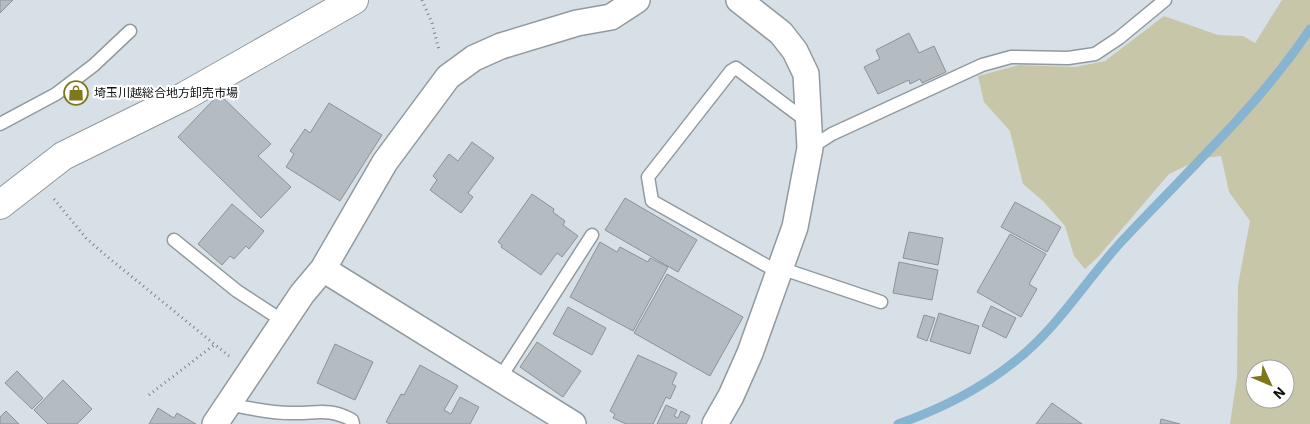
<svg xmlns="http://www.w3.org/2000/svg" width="1310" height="424" viewBox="0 0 1310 424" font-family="'IBM Plex Sans','Noto Sans JP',sans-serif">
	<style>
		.green { fill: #c8c6a9; fill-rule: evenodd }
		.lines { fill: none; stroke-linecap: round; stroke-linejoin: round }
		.stream { stroke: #86b4d1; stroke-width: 9 }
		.building { fill: #b4bcc2; stroke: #8b9399 }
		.lane-casing { stroke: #919a9f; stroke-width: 15 }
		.street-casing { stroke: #919a9f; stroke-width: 28 }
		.secondary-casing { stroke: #919a9f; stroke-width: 30 }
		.path { stroke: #7d8387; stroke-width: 3; stroke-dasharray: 1 4; stroke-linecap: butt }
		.lane { stroke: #fff; stroke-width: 12 }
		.street { stroke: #fff; stroke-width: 25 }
		.secondary { stroke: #fff; stroke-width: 28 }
		.labels { text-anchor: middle; stroke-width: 4.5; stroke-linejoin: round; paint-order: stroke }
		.poi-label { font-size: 12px; fill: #0e1113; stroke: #fff; text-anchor: start }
	</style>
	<rect width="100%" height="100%" fill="#d7e0e6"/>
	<path class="green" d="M1282,0H1310V424H1230L1237,377L1238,285L1250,221L1229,192L1221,156L1203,158L1169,174L1098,257L1085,269L1074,256L1065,226L1043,201L1023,184L1010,131L984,102L978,76L1019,65L1075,67L1105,61L1164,16L1218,35L1243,36L1255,43ZM1255,369H1285V399H1255Z"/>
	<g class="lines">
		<path class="stream" d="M898,424C941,409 979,390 1014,362C1057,329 1086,280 1122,241C1186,172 1258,107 1310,29"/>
	</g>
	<path class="building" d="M0,0H13L0,13Z
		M909,33L919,53L934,46L946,72L922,83L920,79L910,84L909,80L878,94L864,67L880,59L876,50Z
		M219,94L271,144L258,156L291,187L261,218L178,137Z
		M329,103L382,135L340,201L286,167L294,154L290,151L305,129L310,133Z
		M472,142L494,158L468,193L473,197L461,213L430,190L437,180L433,176L449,154L458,161Z
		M532,194L554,209L553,212L565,221L563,225L578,236L562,257L557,253L541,275L501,247L502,245L498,242Z
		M625,198L697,240L678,272L605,230Z
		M1015,202L1061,227L1047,252L1001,227Z
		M232,204L264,231L249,249L246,246L234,259L230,256L222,265L198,244Z
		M909,232L943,238L938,265L903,258Z
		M1010,234L1046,254L1029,284L1037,289L1021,317L977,292Z
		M600,242L617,252L620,247L648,262L650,258L668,267L633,331L570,297Z
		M899,262L938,270L932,300L893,293Z
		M667,274L743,317L710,376L634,333Z
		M991,306L1016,318L1006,338L982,326Z
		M568,307L606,328L592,355L553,334Z
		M939,313L979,326L970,354L930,341Z
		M924,315L935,318L927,341L917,337Z
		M537,342L581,371L563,397L520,367Z
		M335,344L373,362L355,400L317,383Z
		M638,355L677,373L672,384L676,386L670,399L666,397L653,424H626L613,418L615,414L610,411Z
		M420,365L458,386L444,410L451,414L460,397L479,407L470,424H390L386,422L401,394L404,395Z
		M17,371L43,398L32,409L5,383Z
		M63,380L92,409L77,424H48L34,410Z
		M1052,403L1082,424H1036Z
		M666,405L677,410L674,416L678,418L681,411L690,416L686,424H657Z
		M158,408L174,418L177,413L196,424H149Z
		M6,411L19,424H0V417Z
		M1161,419L1180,424H1160Z"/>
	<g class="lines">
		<g class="lane-casing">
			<path id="lane" d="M0,124L56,94L94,65L130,31
				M810,148L832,134L982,65L1011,57L1068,58L1095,54L1119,38L1165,0
				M174,240L237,291L283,321
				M780,268L881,302
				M778,272L652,201L648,177L731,71L736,68L808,122
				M500,378L592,235
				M228,404C248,408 269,413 291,413C316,414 328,407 352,420L353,424"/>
		</g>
		<g class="street-casing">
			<path id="street" d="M323,269L385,162L448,77L474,58L501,46L577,23L611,17L637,0
				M215,424L302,294L323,269L573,424
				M715,424L731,396L750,353L795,227L810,148L806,74L795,51L781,33L739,0"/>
		</g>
		<g class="secondary-casing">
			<path id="secondary" d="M0,205L63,156L185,96L354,0"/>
		</g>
		<path class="path" d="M422,0L432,23L439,50
			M54,199L86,238L104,254L229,356
			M149,395L214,345"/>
		<use href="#lane" class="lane"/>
		<use href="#street" class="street"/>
		<use href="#secondary" class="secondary"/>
	</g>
	<defs>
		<g id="shop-ring" transform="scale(1.25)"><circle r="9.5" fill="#fff" stroke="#7f771b" stroke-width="1.5"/><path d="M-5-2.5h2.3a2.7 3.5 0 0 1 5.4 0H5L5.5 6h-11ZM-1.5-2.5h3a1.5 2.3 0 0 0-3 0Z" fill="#7f771b"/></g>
	</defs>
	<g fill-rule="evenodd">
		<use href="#shop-ring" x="76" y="93"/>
	</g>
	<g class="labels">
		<g class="poi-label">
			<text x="94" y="97">埼玉川越総合地方卸売市場</text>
		</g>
	</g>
	<g transform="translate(1270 384) rotate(134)"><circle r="24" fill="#ffffff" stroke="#9fa0a1"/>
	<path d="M0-4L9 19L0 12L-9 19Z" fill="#7f771b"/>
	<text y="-8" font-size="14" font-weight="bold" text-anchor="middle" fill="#0e1113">N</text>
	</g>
</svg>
